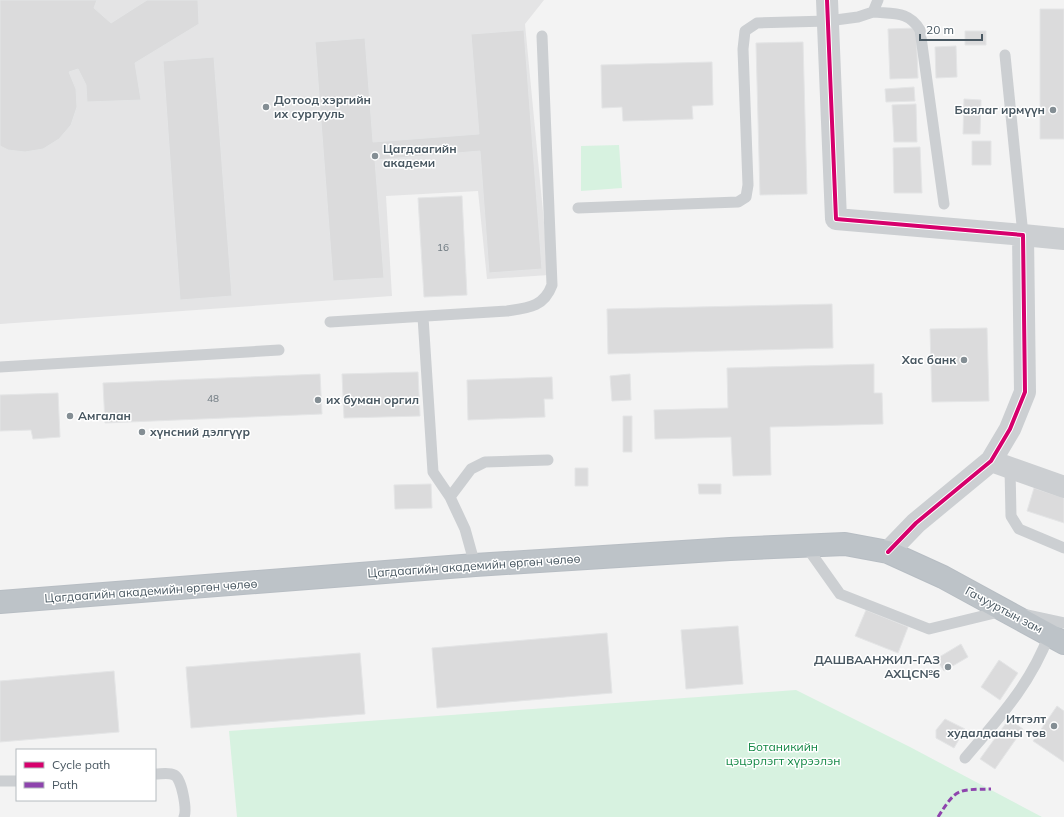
<svg xmlns="http://www.w3.org/2000/svg" width="1064" height="817" viewBox="0 0 1064 817" font-family="Mulish,sans-serif">
	<style>
		.education { fill: #e4e4e5 }
		.green { fill: #d7f2e0 }
		.building { fill: #dbdbdc; stroke: #e4e5e6 }
		.lines { fill: none; stroke-linecap: round; stroke-linejoin: round }
		.highway-casing { stroke: #b7bdc3; stroke-width: 24 }
		.lane { stroke: #cccfd2; stroke-width: 11 }
		.street { stroke: #cccfd2; stroke-width: 22 }
		.highway { stroke: #bdc3c8; stroke-width: 22 }
		.quiet { stroke: #8e44ad; stroke-width: 3; stroke-dasharray: 6 3; stroke-linecap: butt }
		.cycleway-casing { stroke: #fff; stroke-width: 6 }
		.cycleway { stroke: #d6006c; stroke-width: 4 }
		.poi-dot { fill: #848e94; stroke: #fff; stroke-width: 1.5 }
		.labels { text-anchor: middle; stroke-width: 3; stroke-linejoin: round; paint-order: stroke }
		.number-label { font-size: 10px; fill: #6e7980 }
		.poi-label { font-size: 12px; font-weight: bold; fill: #485761; stroke: #fff; text-anchor: start }
		.street-label { font-size: 12px; fill: #485761; stroke: #fff }
		.park-label { font-size: 12px; fill: #138845; stroke: #fff }
	</style>
	<rect width="100%" height="100%" fill="#f3f3f3"/>
	<path class="education" d="M0,0H544L525,24L549,275L487,279L478,191L386,196L392,296L0,324Z"/>
	<path class="green" d="M619,145L622,188L581,191V146Z
		M796,690L910,747L1042,817H237L229,731Z"/>
	<path class="building" d="M0,0H97L94,8L111,23L147,0H198L199,24L135,63L141,100L87,102L86,85L78,69L69,72L76,89L77,107L71,125L59,139L43,149L25,152L8,150L0,146Z
		M1040,9H1064V139H1040Z
		M916,28L918,78L890,79L888,29Z
		M524,30L542,269L489,273L480,151L375,160L384,278L333,281L315,42L365,38L373,142L479,134L471,34Z
		M965,31H986V45H965Z
		M803,42L807,194L760,195L756,43Z
		M956,46L957,77L936,78L935,47Z
		M214,57L232,296L180,300L163,61Z
		M712,62L713,105L692,106L693,119L623,121L622,107L602,108L601,65Z
		M914,87L915,101L886,102L885,89Z
		M964,99L981,100L980,134H963Z
		M916,104L917,142H894L892,105Z
		M972,141H991V165H972Z
		M920,147L922,193H894L893,148Z
		M462,196L467,295L424,297L418,198Z
		M832,304L833,348L608,354L607,309Z
		M987,328L989,401L932,402L930,329Z
		M874,364V393H882L883,424L770,427L771,475L733,476L731,437L655,439L654,410L728,408L727,368Z
		M418,372L420,416L344,418L342,374Z
		M320,374L322,414L105,423L103,383Z
		M630,374L631,400L612,401L610,376Z
		M552,377L553,399H544L545,417L468,420L467,380Z
		M58,393L60,437L33,439L31,430L0,431V395Z
		M623,416H632V452H623Z
		M575,468H588V486H575Z
		M431,484L432,508L395,509L394,485Z
		M698,484H721V494H699Z
		M1034,488L1064,498V523L1027,511Z
		M866,610L908,627L898,653L855,636Z
		M738,626L743,684L686,689L681,630Z
		M607,633L612,693L437,708L432,648Z
		M961,644L968,657L944,671L936,659Z
		M360,653L365,714L191,728L186,667Z
		M999,660L1018,673L1000,700L981,687Z
		M114,671L119,732L0,742V681Z
		M1057,706L1064,711V762L1033,741Z
		M945,719L965,729L954,748L936,738V730Z
		M1009,719L1023,729L995,769L980,759Z"/>
	<g class="lines">
		<g class="highway-casing">
			<path id="highway" d="M0,602L475,565L730,549L845,544L888,552L943,577L1064,643"/>
		</g>
		<path class="lane" d="M873,12C894,14 909,11 920,30L944,204
			M1005,55L1023,235
			M578,208L738,202L746,197L748,185L743,49L745,31L757,23L828,21L858,17L873,12L878,0
			M423,317L433,472L450,497L465,529L475,565
			M330,322L507,311C528,308 544,307 552,285L542,36
			M0,367L279,350
			M1010,468L1011,516L1019,529L1064,548
			M450,497L471,469L485,462L548,460
			M806,546L840,594L929,629L1003,611
			M1027,615L1064,623
			M965,758C999,718 1030,685 1049,635
			M155,774C161,774 169,772 174,775C182,778 187,810 184,817
			M0,781H17"/>
		<path class="street" d="M827,0L836,219L1023,235L1025,392L1010,429L991,461L916,523L888,552
			M1023,235L1064,239
			M991,461L1064,487"/>
		<use href="#highway" class="highway"/>
		<path class="quiet" d="M938,817C957,787 958,790 991,789"/>
		<g class="cycleway-casing">
			<path id="cycleway" d="M827,0L836,219L1023,235L1025,392L1010,429L991,461L916,523L888,552"/>
		</g>
		<use href="#cycleway" class="cycleway"/>
	</g>
	<g class="poi-dot">
		<circle cx="266" cy="107" r="4"/>
		<circle cx="1053" cy="110" r="4"/>
		<circle cx="375" cy="156" r="4"/>
		<circle cx="964" cy="360" r="4"/>
		<circle cx="318" cy="400" r="4"/>
		<circle cx="70" cy="416" r="4"/>
		<circle cx="142" cy="432" r="4"/>
		<circle cx="948" cy="667" r="4"/>
		<circle cx="1054" cy="726" r="4"/>
	</g>
	<g class="labels">
		<g class="number-label">
			<text x="443" y="251">16</text>
			<text x="213" y="402">48</text>
		</g>
		<g class="poi-label">
			<text x="274" y="104">Дотоод хэргийн<tspan x="274" dy="14">их сургууль</tspan></text>
			<text x="1045" y="114" text-anchor="end">Баялаг ирмүүн</text>
			<text x="383" y="153">Цагдаагийн<tspan x="383" dy="14">академи</tspan></text>
			<text x="956" y="364" text-anchor="end">Хас банк</text>
			<text x="326" y="404">их буман оргил</text>
			<text x="78" y="420">Амгалан</text>
			<text x="150" y="436">хүнсний дэлгүүр</text>
			<text x="940" y="664" text-anchor="end">ДАШВААНЖИЛ-ГАЗ<tspan x="940" dy="14">АХЦС№6</tspan></text>
			<text x="1046" y="723" text-anchor="end">Итгэлт<tspan x="1046" dy="14">худалдааны төв</tspan></text>
		</g>
		<g class="street-label">
			<text transform="translate(474 566) rotate(-4)" y="4">Цагдаагийн академийн өргөн чөлөө</text>
			<text transform="translate(151 591) rotate(-4)" y="4">Цагдаагийн академийн өргөн чөлөө</text>
			<text transform="translate(1004 610) rotate(28)" y="4">Гачууртын зам</text>
		</g>
		<g class="park-label">
			<text x="783" y="751">Ботаникийн<tspan x="783" dy="14">цэцэрлэгт хүрээлэн</tspan></text>
		</g>
	</g>
	<rect x="16" y="749" width="140" height="52" fill="#ffffff" stroke="#b6bcc0"/>
	<rect x="24" y="762" width="20" height="6" fill="#d6006c" stroke="#b6bcc0"/>
	<text x="52" y="769" font-size="12" fill="#485761">Cycle path</text>
	<rect x="24" y="782" width="20" height="6" fill="#8e44ad" stroke="#b6bcc0"/>
	<text x="52" y="789" font-size="12" fill="#485761">Path</text>
	<path d="M920 34v6h62v-6" fill="none" stroke="#485761" stroke-width="2"/>
	<text x="926" y="34" font-size="12" fill="#485761" stroke="#ffffff" stroke-width="3" paint-order="stroke">20 m</text>
</svg>
